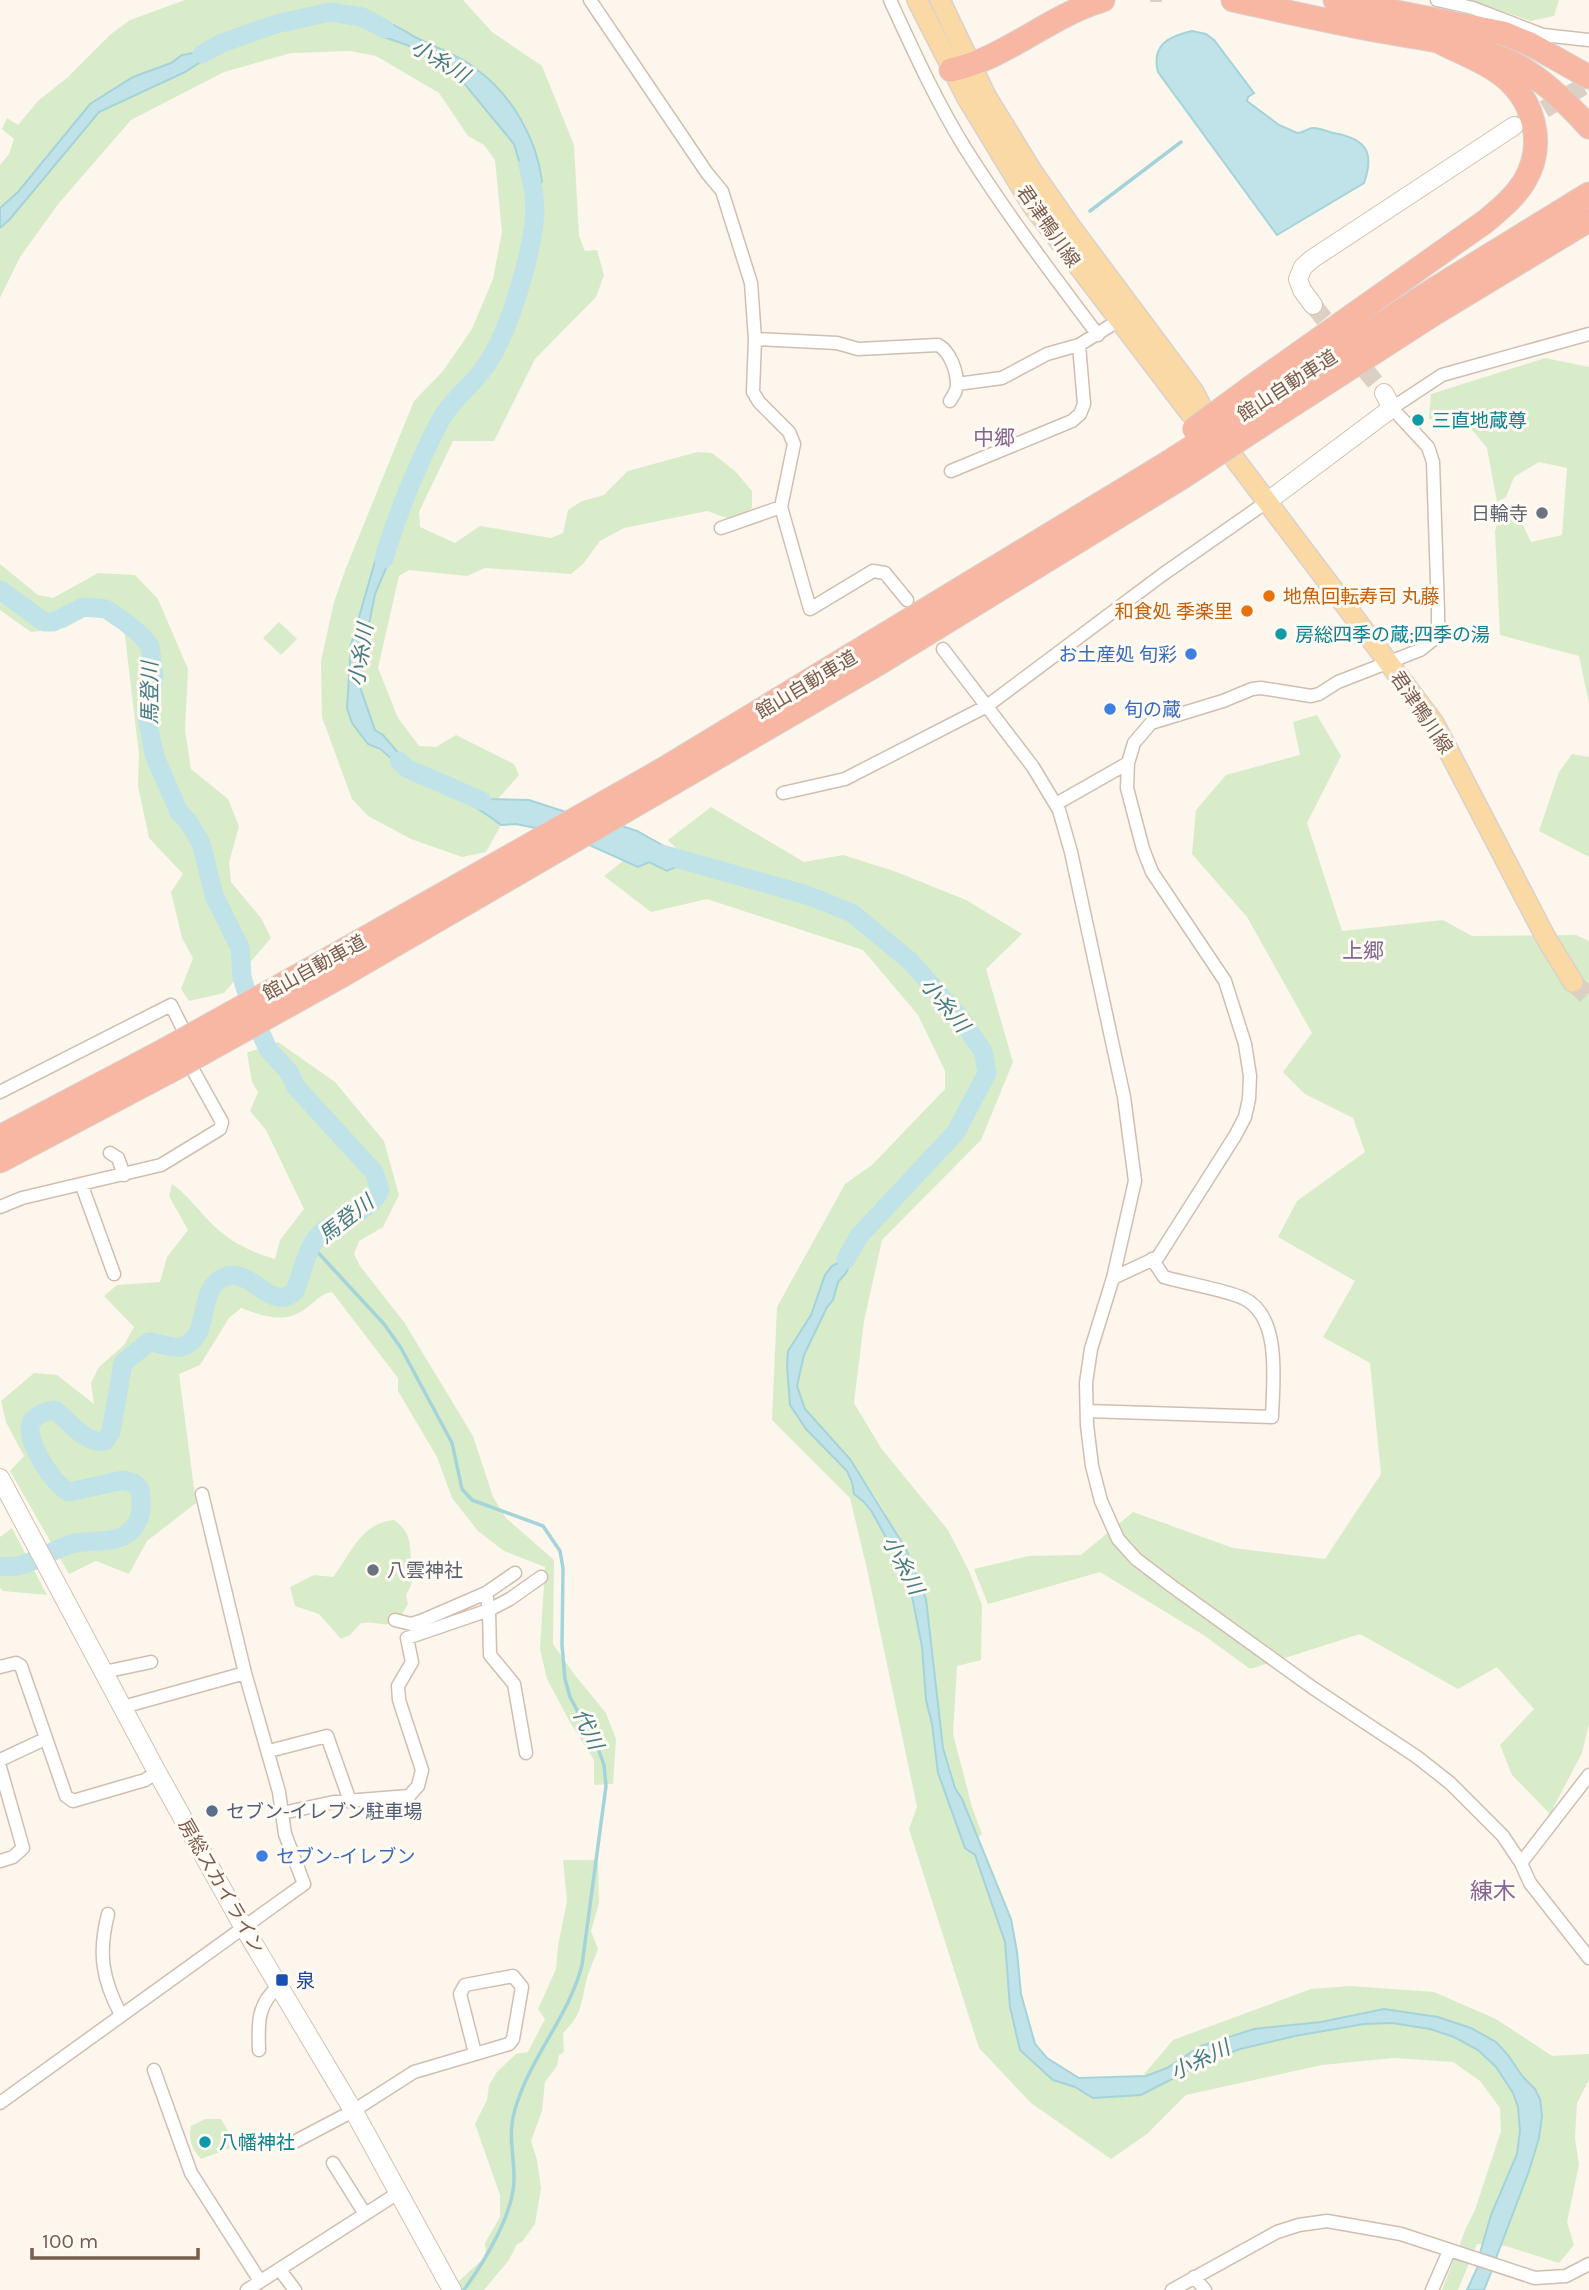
<svg xmlns="http://www.w3.org/2000/svg" width="1589" height="2290" viewBox="0 0 1589 2290" font-family="Karla,'Noto Sans JP',sans-serif">
	<style>
		.green { fill: #d8ecc9; fill-rule: evenodd }
		.water { fill: #bfe3e8; stroke: #a5d3da; stroke-width: 2 }
		.lines { fill: none; stroke-linecap: round; stroke-linejoin: round }
		.stream { stroke: #a5d3da; stroke-width: 3.5 }
		.river { stroke: #bfe3e8; stroke-width: 19 }
		.street-tunnel { stroke: #dcd0c4; stroke-width: 12; stroke-dasharray: 12 6; stroke-linecap: butt }
		.secondary-tunnel { stroke: #dcd0c4; stroke-width: 18; stroke-dasharray: 18 9; stroke-linecap: butt }
		.primary-tunnel { stroke: #dcd0c4; stroke-width: 19; stroke-dasharray: 19 10; stroke-linecap: butt }
		.street-casing { stroke: #d1beb0; stroke-width: 15 }
		.secondary-casing { stroke: #d6c0b0; stroke-width: 20 }
		.primary-casing { stroke: #dad1cd; stroke-width: 22 }
		.highway-casing { stroke: #dad1cd; stroke-width: 25 }
		.street { stroke: #fff; stroke-width: 12 }
		.secondary { stroke: #fff; stroke-width: 18 }
		.primary { stroke: #fbd9a5; stroke-width: 19 }
		.highway { stroke: #f7b7a3; stroke-width: 23 }
		.highway-bridge-casing { stroke: #dad1cd; stroke-width: 25; stroke-linecap: butt }
		.highway-bridge { stroke: #f7b7a3; stroke-width: 23 }
		.culture-dot { fill: #0f9aa8; stroke: #fffaf3; stroke-width: 2.5 }
		.worship-dot { fill: #6b7280; stroke: #fffaf3; stroke-width: 2.5 }
		.food-dot { fill: #e8710a; stroke: #fffaf3; stroke-width: 2.5 }
		.shop-dot { fill: #3f7fe0; stroke: #fffaf3; stroke-width: 2.5 }
		.service-dot { fill: #5c6f8a; stroke: #fffaf3; stroke-width: 2.5 }
		.transit-dot { fill: #1a4fb4; stroke: #fffaf3; stroke-width: 2.5 }
		.labels { text-anchor: middle; stroke-width: 6; stroke-linejoin: round; paint-order: stroke }
		.street-label { font-size: 19px; fill: #7a5c4d; stroke: #fffaf3 }
		.culture-label { font-size: 19px; fill: #0d838f; stroke: #fffaf3; text-anchor: start }
		.worship-label { font-size: 19px; fill: #5b616d; stroke: #fffaf3; text-anchor: end }
		.food-label { font-size: 19px; fill: #c56008; stroke: #fffaf3; text-anchor: start }
		.shop-label { font-size: 19px; fill: #366cbe; stroke: #fffaf3; text-anchor: start }
		.service-label { font-size: 19px; fill: #4e5e75; stroke: #fffaf3; text-anchor: start }
		.transit-label { font-size: 19px; fill: #164399; stroke: #fffaf3; text-anchor: start }
		.water-label { font-size: 21px; font-style: italic; fill: #437c86; stroke: #fffaf3 }
		.neighbourhood-label { font-size: 21px; fill: #846695; stroke: #fffaf3 }
		.quarter-label { font-size: 23px; fill: #846695; stroke: #fffaf3 }
	</style>
	<rect width="100%" height="100%" fill="#fdf6ec"/>
	<path class="green" d="M185,0H463L492,32L542,66L574,145L579,236L585,251L597,250L604,275L596,297L535,359L494,441H453L419,512L420,527L455,543L480,526L551,538L563,533L568,510L582,501L604,495L628,471L697,452L712,453L735,471L752,491V508L733,520L707,511L624,528L600,541L583,564L571,574L485,568L467,576L409,570L399,576L378,668L398,718L419,746L436,747L456,735L514,764L519,775L497,800L479,797L465,800C476,809 489,815 501,825L486,852L462,857L411,839L368,816L352,799L322,717L321,661L334,602L346,568L414,401L443,371L472,329L493,279L502,232L495,160L484,145L468,136L439,93L376,56L350,51L291,53L224,72L131,120L59,203L20,257L0,298V228L10,219L99,112L157,86L207,48L133,77L90,104L18,192L0,208V165L9,154L14,139L2,129L7,118L18,125L38,101L68,77L111,34L130,20ZM374,17C379,19 384,19 389,21C398,24 404,30 412,35C432,47 456,53 475,67C510,93 537,138 542,181L535,190L523,174L514,144L463,82L407,45L374,31L366,22ZM382,537L389,561L375,594L360,670V687L375,730L383,735L400,755L408,759L420,769V774L368,744L347,700L351,645Z
		M1470,0H1559L1554,16L1531,21Z
		M1545,358L1589,367V703L1579,656L1500,635L1495,531L1500,514L1518,515L1531,542L1562,535L1567,468L1539,462L1514,477L1506,497L1497,502L1487,448L1469,426L1429,419L1431,394Z
		M0,564L38,595L53,598L98,573L135,575L158,599L188,669L185,730L191,769L228,799L239,826L229,863L231,882L261,918L271,938L224,993L189,1001L181,989L193,958L182,938L171,892L183,874L149,838L138,786L139,755L123,619L96,611L65,628L31,632L0,610Z
		M279,622L297,639L281,655L263,638Z
		M1317,715L1341,756L1307,823L1342,931L1443,920L1472,936L1576,935L1589,941V1724L1582,1753L1550,1814L1512,1775L1500,1745L1534,1709L1497,1667L1458,1689L1360,1634L1250,1669L1205,1636L1100,1572L988,1604L974,1569L1029,1556L1081,1555L1133,1512L1233,1548L1325,1559L1381,1474L1370,1363L1323,1337L1355,1281L1278,1237L1297,1201L1365,1152L1353,1118L1305,1094L1283,1072L1312,1033L1247,917L1192,854L1196,810L1226,775L1300,755L1293,722Z
		M1572,754L1589,757V857L1539,831L1559,772Z
		M711,807L804,862L843,855L894,871L966,900L1022,934L986,969L1013,1062L981,1140L882,1240L864,1321L854,1403L881,1448L948,1530L969,1571L982,1605L981,1660L957,1666L953,1734L972,1807L982,1834L965,1848L975,1855L1005,1942L1010,2007L1020,2050L1053,2080L1085,2090L1130,2091L1173,2040L1311,1989L1350,1986L1434,1992L1496,2019L1552,2056L1589,2054V2080L1577,2103L1575,2138L1579,2165L1567,2222L1574,2245L1559,2263L1506,2246L1477,2244L1458,2290H1442L1466,2228L1475,2210L1501,2131L1500,2108L1480,2081L1453,2062L1394,2058L1322,2065L1186,2095L1147,2134L1111,2159L1031,2103L979,2048L909,1829L917,1807L867,1569L850,1498L772,1420L777,1307L845,1184L872,1165L945,1089V1071L918,1015L863,950L707,899L651,912L604,876L623,861L638,867L649,862L667,871L678,866L685,857L668,840ZM858,1238L846,1273L838,1282L833,1300L827,1307L804,1355L797,1386L805,1409L850,1459L878,1501L906,1549L914,1572L932,1646L943,1748L951,1769L945,1795L938,1772L932,1724L926,1700L922,1647L912,1596L904,1568L872,1511L854,1494L852,1482L847,1471L806,1429L790,1405L787,1366L789,1351L811,1315L832,1266L842,1261Z
		M278,1042L335,1082L384,1141L399,1195L383,1227L359,1241L354,1254L360,1266L404,1322L473,1436L493,1497L506,1518L554,1560L553,1644L574,1674L606,1713L616,1739L613,1784L594,1785V1760L571,1724L547,1679L540,1649L545,1567L504,1551L478,1531L452,1498L437,1457L398,1391V1378L332,1292C321,1294 318,1299 309,1306C286,1325 266,1317 241,1308L229,1318L200,1365L179,1374L196,1503L147,1541L129,1574L96,1561L69,1574L10,1471L24,1456L6,1422L1,1401L34,1373L57,1375L94,1404L91,1383L99,1367L124,1345L134,1327L104,1296L117,1285L160,1282L167,1257L188,1230L169,1196L172,1184C188,1195 198,1210 212,1224C230,1242 251,1252 275,1259L280,1240L304,1209L266,1130L250,1111L258,1092L252,1082L247,1053Z
		M394,1520C409,1530 410,1541 411,1558C411,1577 417,1576 406,1595L408,1604C390,1637 385,1619 361,1623L350,1635L341,1639L319,1614L295,1606L290,1587L314,1575L333,1577C350,1556 360,1523 394,1520Z
		M12,1528L47,1595L3,1591L0,1588V1537Z
		M563,1860H598L599,1903L591,1931L598,1949C594,1960 589,1970 586,1982C581,2005 581,2016 563,2033L564,2052L559,2055L557,2066L545,2082L542,2111L531,2141L537,2160L541,2188L535,2224L522,2242L517,2244L509,2260L484,2290H460L457,2283L486,2256L485,2243L500,2217V2195L475,2124L487,2100L489,2085L497,2072L516,2054L528,2052L545,2019L538,2009L556,1969L558,1946L567,1901Z
		M205,2119H221L231,2136V2148L201,2159C192,2149 188,2139 191,2126Z"/>
	<path class="water" d="M364,15C386,19 395,25 413,36C433,47 457,54 475,68C511,94 537,138 542,182L534,190L523,174L514,144L463,82L407,45L381,36L362,20Z
		M1192,31L1206,34L1214,40L1254,93L1248,97L1247,101L1279,125L1297,133C1303,133 1306,129 1312,128C1319,127 1328,132 1334,133C1366,139 1375,152 1364,183L1277,235L1158,72C1151,45 1169,36 1192,31Z
		M224,42L226,45L185,72L99,112L10,219L0,228V208L18,192L90,104L133,77L171,63L182,55L194,53Z
		M390,536L389,561L375,594L360,670L363,679L360,687L375,730L383,735L400,755L408,759L420,769V774L408,772L380,749L368,744L352,723L347,708L351,645L382,537Z
		M460,791L484,799L529,800L569,813L540,829L516,824L501,825C487,813 470,807 460,791Z
		M622,826L637,831L685,858L687,862L667,871L649,862L638,867L589,845Z
		M859,1236L857,1247L846,1273L838,1282L833,1300L827,1307L804,1355L797,1386L805,1409L850,1459L906,1549L926,1599L943,1748L955,1788L962,1799L1011,1919L1017,1952L1021,1994L1035,2044L1047,2058L1079,2078L1146,2076L1167,2068L1201,2046L1254,2029L1321,2022L1384,2009L1438,2017L1471,2028L1496,2042L1508,2055L1523,2077L1535,2089L1540,2099L1542,2116L1539,2138L1529,2171L1496,2258L1480,2253L1491,2215L1517,2154L1520,2131L1518,2107L1513,2093L1496,2067L1478,2050L1454,2037L1430,2029L1392,2023L1364,2024L1295,2036L1240,2049L1203,2063L1141,2095L1093,2098L1075,2087L1053,2080L1020,2050L1010,2007L1005,1942L975,1855L965,1848L938,1773L932,1724L926,1700L922,1647L912,1596L903,1568L872,1512L864,1502L854,1494L852,1482L847,1471L806,1429L790,1405L787,1366L788,1351L811,1315L825,1275L832,1266L842,1261Z
		M1478,2266L1492,2270L1484,2290H1467Z"/>
	<g class="lines">
		<path class="stream" d="M1090,211L1181,142
			M312,1246L384,1324L401,1348L452,1443L462,1489L472,1500L543,1526L560,1551L563,1568L562,1645L565,1679L570,1697L599,1751L604,1765L606,1786L582,1965C570,2013 534,2053 518,2100C506,2133 514,2147 514,2179C514,2214 484,2262 464,2290"/>
		<path class="river" d="M202,54L222,43L276,24L330,12L362,17L385,29
			M384,559C398,511 417,465 440,421C451,400 471,387 484,368C509,335 532,254 535,212C535,195 532,181 528,165
			M0,590L44,622H53L83,607L106,609L125,622L141,635L150,646L154,677L147,718L155,757L179,812L187,820L201,843L214,895L240,948L242,977L254,1018L268,1049L289,1072L296,1087L374,1172L380,1190C371,1214 336,1217 319,1235C306,1249 302,1274 295,1291C270,1316 249,1259 219,1280C197,1296 211,1339 181,1347C172,1349 159,1343 149,1342L123,1363L111,1432L105,1441C86,1445 69,1421 55,1410C46,1411 31,1416 30,1427C29,1446 53,1484 69,1492L123,1480L134,1483L140,1489C142,1507 143,1521 128,1533C116,1544 89,1539 71,1544C48,1551 25,1571 0,1566
			M399,761L406,768L482,801
			M661,854L807,895L852,913L910,961L958,1015L983,1051L987,1073L956,1132L859,1236L846,1259"/>
		<path class="street-tunnel" d="M1156,0V2"/>
		<path class="secondary-tunnel" d="M1521,123L1589,83
			M1313,305L1384,393"/>
		<path class="primary-tunnel" d="M1573,982L1589,997"/>
		<g class="street-casing">
			<path id="street" d="M590,0L707,173L722,191L751,283L755,339L753,392L759,402L789,432L794,444L781,507L810,609L873,571L885,573L907,600
				M890,0C913,50 936,101 965,148C1006,213 1052,274 1098,335
				M1437,0L1473,8L1543,35L1589,40
				M755,339L837,343L858,349L938,345C950,351 957,371 957,385C957,391 953,396 950,401
				M957,384L1002,378L1047,354L1079,345L1118,321
				M951,471L1072,421L1080,414L1084,404L1079,345
				M721,528L781,507
				M943,649L1033,767L1059,810L1071,852L1124,1097L1135,1181L1113,1278L1091,1349L1086,1383L1087,1425L1092,1466L1101,1501L1118,1539L1136,1559L1173,1587L1313,1688L1417,1757L1450,1783L1503,1836L1521,1863L1530,1883L1589,1958
				M783,793L845,779L987,706L1162,575L1268,501
				M1056,804L1128,763
				M0,1092L171,1005L182,1027
				M110,1153L118,1158L124,1175
				M82,1186L114,1274
				M0,1207L22,1198L161,1165L220,1129L222,1122L193,1070
				M1113,1278L1158,1257L1235,1136L1245,1117L1249,1099L1250,1076L1245,1044L1225,981L1152,872L1143,849L1127,788L1128,763L1134,743L1151,723L1223,701L1252,689L1261,688L1311,696L1319,694L1338,682L1420,650L1434,639L1438,629V611L1433,462L1428,447L1392,408L1442,375L1589,334
				M1087,1411L1272,1417C1273,1382 1282,1316 1243,1298C1222,1289 1188,1284 1164,1277L1152,1259
				M486,1593L489,1610L490,1655L514,1684L526,1753
				M395,1620L411,1624L421,1621L486,1593L515,1573
				M0,1667L16,1663L21,1666L66,1796L73,1801L145,1780L157,1772
				M104,1672L151,1662
				M123,1707L245,1673
				M269,1751L327,1736L350,1801
				M0,1760L45,1739
				M0,1767L23,1848L13,1857L0,1861
				M282,1813L334,1802L409,1796L418,1786L422,1770L399,1700L398,1686L412,1662L407,1638L489,1610L510,1599L541,1577
				M1521,1863L1589,1775
				M108,1914C98,1953 102,1979 121,2015
				M259,2050C258,2023 257,2004 279,1986
				M154,2070L191,2173L260,2281
				M0,2103L304,1884L285,1834L279,1792L245,1673L202,1494
				M296,2141L353,2111L414,2072L509,2044L513,2039L522,1987L513,1976L465,1985L460,1994L475,2053
				M333,2163L365,2214
				M280,2270L295,2290
				M1194,2277L1205,2290
				M247,2290L398,2193
				M1172,2290L1277,2232L1299,2225L1327,2221L1401,2234L1535,2278L1566,2276L1589,2264
				M1432,2290L1449,2251"/>
		</g>
		<g class="secondary-casing">
			<path id="secondary" d="M1313,305L1302,290L1298,279L1303,267L1312,259L1514,126
				M1268,501L1392,408L1384,393
				M0,1478L157,1772L243,1926L357,2117L452,2290"/>
		</g>
		<g class="primary-casing">
			<path id="primary" d="M917,0L967,98L1032,205L1190,413L1212,430
				M940,0L986,96L1032,171L1071,227L1194,392L1213,430L1434,723L1546,938L1573,982"/>
		</g>
		<g class="highway-casing">
			<path id="highway" d="M1233,0C1284,11 1335,23 1386,32C1425,39 1469,44 1506,60C1538,74 1566,102 1589,127
				M1335,0L1503,33L1530,44L1589,77
				M951,70C1005,59 1049,16 1103,0
				M1250,388L1486,221C1500,209 1514,198 1524,182C1547,144 1534,97 1498,72C1481,60 1459,52 1440,42
				M1262,402L1433,290L1589,194
				M1274,417L1432,315L1589,220
				M332,957L662,770L1169,462
				M343,975L876,665L1181,478
				M0,1137L163,1051
				M0,1161L174,1069"/>
		</g>
		<use href="#street" class="street"/>
		<use href="#secondary" class="secondary"/>
		<use href="#primary" class="primary"/>
		<use href="#highway" class="highway"/>
		<g class="highway-bridge-casing">
			<path id="highway-bridge" d="M1194,429L1250,388
				M1169,462L1262,402
				M1181,478L1274,417
				M163,1051L332,957
				M174,1069L343,975"/>
		</g>
		<use href="#highway-bridge" class="highway-bridge"/>
	</g>
	<g class="culture-dot">
		<circle cx="1418" cy="420" r="7"/>
		<circle cx="1281" cy="634" r="7"/>
		<circle cx="205" cy="2142" r="7"/>
	</g>
	<g class="worship-dot">
		<circle cx="1542" cy="513" r="7"/>
		<circle cx="373" cy="1570" r="7"/>
	</g>
	<g class="food-dot">
		<circle cx="1269" cy="596" r="7"/>
		<circle cx="1247" cy="611" r="7"/>
	</g>
	<g class="shop-dot">
		<circle cx="1191" cy="654" r="7"/>
		<circle cx="1110" cy="709" r="7"/>
		<circle cx="262" cy="1856" r="7"/>
	</g>
	<circle class="service-dot" cx="212" cy="1811" r="7"/>
	<rect class="transit-dot" x="275" y="1973" width="14" height="14" rx="3.5"/>
	<g class="labels">
		<g class="street-label">
			<text transform="translate(1049 226) rotate(55)" y="7">君津鴨川線</text>
			<text transform="translate(1287 385) rotate(-33)" y="7">館山自動車道</text>
			<text transform="translate(806 684) rotate(-31)" y="7">館山自動車道</text>
			<text transform="translate(1422 712) rotate(56)" y="7">君津鴨川線</text>
			<text transform="translate(314 967) rotate(-29)" y="7">館山自動車道</text>
			<text transform="translate(222 1886) rotate(60)" y="7">房総スカイライン</text>
		</g>
		<g class="culture-label">
			<text x="1432" y="427">三直地蔵尊</text>
			<text x="1295" y="641">房総四季の蔵;四季の湯</text>
			<text x="219" y="2149">八幡神社</text>
		</g>
		<g class="worship-label">
			<text x="1528" y="520">日輪寺</text>
			<text x="387" y="1577" text-anchor="start">八雲神社</text>
		</g>
		<g class="food-label">
			<text x="1283" y="603">地魚回転寿司 丸藤</text>
			<text x="1233" y="618" text-anchor="end">和食処 季楽里</text>
		</g>
		<g class="shop-label">
			<text x="1177" y="661" text-anchor="end">お土産処 旬彩</text>
			<text x="1124" y="716">旬の蔵</text>
			<text x="276" y="1863">セブン-イレブン</text>
		</g>
		<g class="service-label">
			<text x="226" y="1818">セブン-イレブン駐車場</text>
		</g>
		<g class="transit-label">
			<text x="296" y="1987">泉</text>
		</g>
		<g class="water-label">
			<text transform="translate(440 61) rotate(31)" y="7">小糸川</text>
			<text transform="translate(361 655) rotate(-81)" y="7">小糸川</text>
			<text transform="translate(150 693) rotate(-90)" y="7">馬登川</text>
			<text transform="translate(945 1005) rotate(51)" y="7">小糸川</text>
			<text transform="translate(346 1219) rotate(-38)" y="7">馬登川</text>
			<text transform="translate(903 1565) rotate(62)" y="7">小糸川</text>
			<text transform="translate(588 1729) rotate(65)" y="7">代川</text>
			<text transform="translate(1200 2060) rotate(-26)" y="7">小糸川</text>
		</g>
		<g class="neighbourhood-label">
			<text x="994" y="445">中郷</text>
			<text x="1363" y="958">上郷</text>
		</g>
		<g class="quarter-label">
			<text x="1493" y="1899">練木</text>
		</g>
	</g>
	<path d="M32 2248v10h166v-10" fill="none" stroke="#7a5c4d" stroke-width="3.5"/>
	<text x="42" y="2248" font-size="21" fill="#7a5c4d" stroke="#fffaf3" stroke-width="5" paint-order="stroke">100 m</text>
</svg>
